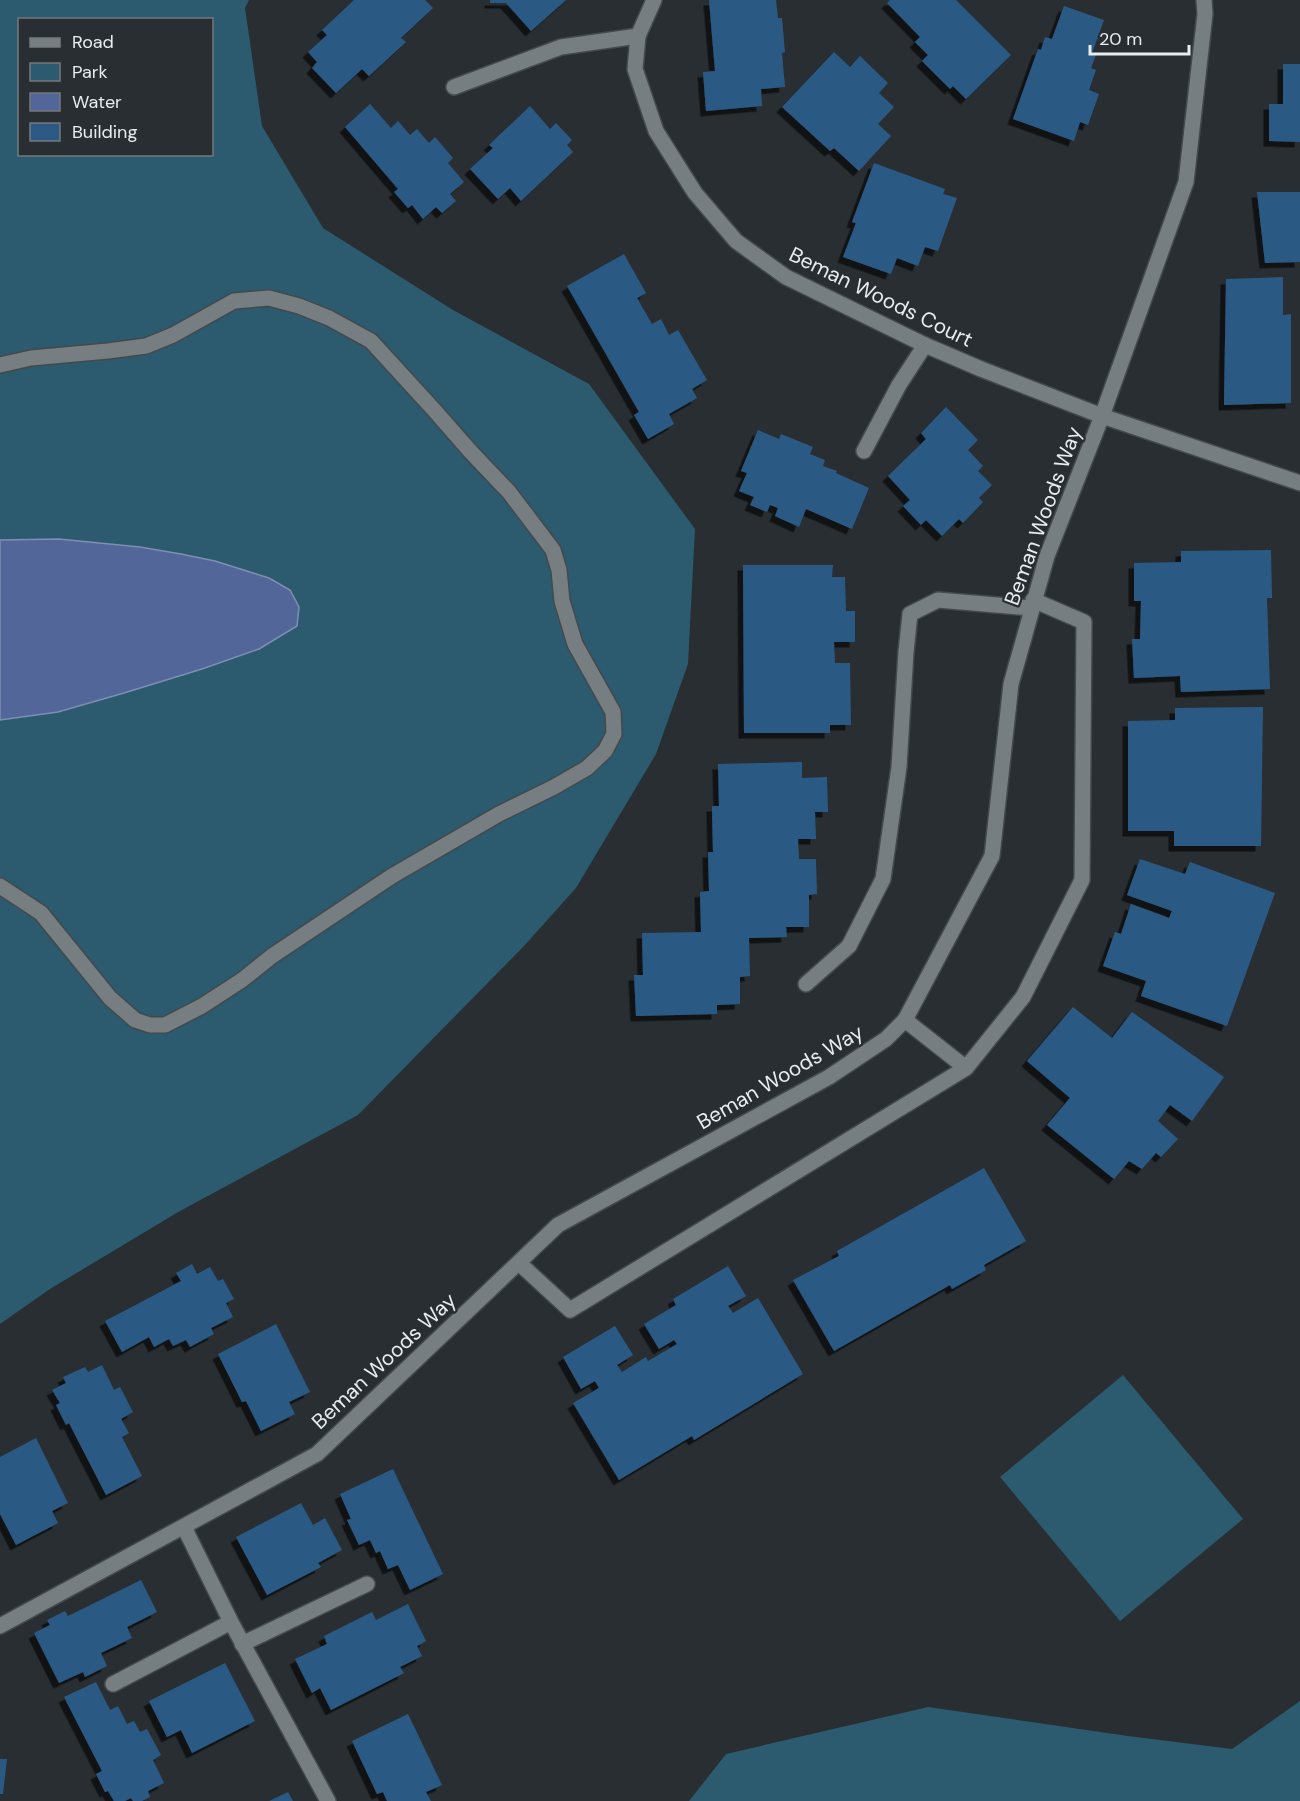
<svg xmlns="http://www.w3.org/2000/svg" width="1300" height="1801" viewBox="0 0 1300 1801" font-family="'DM Sans',sans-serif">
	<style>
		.green { fill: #2c5a6e; fill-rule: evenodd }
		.water { fill: #536699; stroke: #7f8eb2; stroke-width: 1.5 }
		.building { fill: #2c5a84; filter: url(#shadow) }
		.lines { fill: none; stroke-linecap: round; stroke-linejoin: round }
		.service-casing { stroke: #44494c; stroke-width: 18 }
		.minor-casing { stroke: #44494c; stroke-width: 18 }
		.service { stroke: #767e81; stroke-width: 15 }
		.minor { stroke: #767e81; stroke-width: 15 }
		.labels { text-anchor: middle; stroke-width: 4.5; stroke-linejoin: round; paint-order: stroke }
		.street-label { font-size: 21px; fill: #e7ecee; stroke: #282e31 }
	</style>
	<defs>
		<filter id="shadow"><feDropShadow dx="-5.5" dy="5.5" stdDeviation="0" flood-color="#0009"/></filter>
	</defs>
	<rect width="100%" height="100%" fill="#282e31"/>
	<path class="green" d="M0,0H249L245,8L262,126L323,228L453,310L589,384L695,529L688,664L656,754L576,888L524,946L358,1115L180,1211L50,1289L0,1324ZM20,20H212V154H20Z
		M1123,1375L1243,1519L1120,1621L1000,1477Z
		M1300,1701V1801H689L726,1754L928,1707L1128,1736L1232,1749Z"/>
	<path class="water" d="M59,539L140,547L181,554L215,561L269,578L290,590L299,607L297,626L259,649L202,669L124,693L58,712L0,720V540Z"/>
	<path class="building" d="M354,0H425L433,8L401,38L406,42L369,76L362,69L336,93L312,68L317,62L308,52L327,35L322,30Z
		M490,0H566L531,31L506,3H490Z
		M709,0H776L778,18H782L785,52L782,53L785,87L761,89L762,106L706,111L703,72L715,71Z
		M890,0H956L1011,55L966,99L953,86L950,89L922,61L928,55L915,42L920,37L887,3Z
		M1064,6L1104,20L1092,53L1096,55L1091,68L1096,70L1089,90L1099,94L1088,125L1080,122L1074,141L1013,119L1038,49L1041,50L1045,37L1052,39Z
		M834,52L850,67L860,56L888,83L879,93L894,107L878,124L891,136L859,171L834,148L830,151L782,107Z
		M1283,64H1300V142L1269,141V104H1283Z
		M370,104L391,128L398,121L410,135L417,129L429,143L435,137L453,158L448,163L464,182L450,194L456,201L442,213L436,207L423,219L412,205L408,208L394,192L398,189L345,127Z
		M530,106L550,129L556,123L572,140L567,145L573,152L521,201L510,188L498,199L470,169L493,148L489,145Z
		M874,163L945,189L943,194L957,198L938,251L925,247L918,266L897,258L891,274L843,257L856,223L852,222Z
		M1257,192H1300V262L1265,263Z
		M624,254L646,293L637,298L652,324L661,319L669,335L678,330L707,380L692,389L697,398L669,414L674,424L648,439L634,415L639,412L567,286Z
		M1283,277V315L1291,314V403L1224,405L1226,279Z
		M946,407L978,440L968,450L983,466L978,471L992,485L979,498L983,502L963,523L959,519L942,536L926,520L921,525L903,506L910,500L888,476L926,439L921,433Z
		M758,430L779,439L781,434L813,447L810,454L825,460L823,466L837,471L836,473L869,488L852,529L806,509L799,527L775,516L778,508L770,505L767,512L750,505L754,497L739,491L747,473L741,471Z
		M1271,550L1272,598H1267L1270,689L1181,692L1180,676L1134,678L1132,639H1140L1141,601H1134V563L1181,562V551Z
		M743,565H833L832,577H845L846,611H855V642H834L835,663H850L851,725H830V733H744Z
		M1263,707L1261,846H1174V831H1128V721L1175,720V708Z
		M802,762V778L827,777L828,812H815L816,839H798L799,859H816L817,894L809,895V927H786L787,937L749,938L750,976L740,977V1004L717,1005V1014L636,1016L634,975H643L642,933L701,932L700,892L709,891L708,852H713L712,809V806H719L718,764Z
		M1140,859L1185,874L1190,862L1275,893L1227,1026L1141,996L1146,981L1103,966L1115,932L1121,934L1131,904L1169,918L1172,911L1127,895Z
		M1073,1007L1112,1038L1132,1012L1224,1077L1192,1121L1170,1105L1158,1121L1178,1139L1161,1157L1156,1153L1142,1169L1129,1161L1114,1179L1047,1125L1070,1098L1027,1061Z
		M984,1168L1026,1241L984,1265L986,1270L952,1289L950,1285L834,1351L793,1280L839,1256L837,1251Z
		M192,1264L197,1274L210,1267L218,1281L223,1279L234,1299L226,1303L233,1317L211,1328L214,1334L190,1347L186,1340L173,1346L169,1339L154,1347L149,1337L122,1352L105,1321L181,1281L176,1273Z
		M728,1266L746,1296L728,1306L733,1313L758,1298L803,1374L694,1440L692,1436L619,1480L573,1403L599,1388L595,1381L581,1389L563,1357L615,1326L633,1355L617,1365L622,1372L646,1357L648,1361L677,1344L674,1340L659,1349L644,1324L676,1305L673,1299Z
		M276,1324L310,1392L289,1402L295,1414L261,1431L246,1401L242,1402L218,1354Z
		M102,1365L114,1390L120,1387L133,1412L121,1419L129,1433L122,1437L142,1476L106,1495L69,1423L66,1425L56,1405L60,1403L52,1390L66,1383L63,1377L85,1367L88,1372Z
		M36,1438L68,1503L52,1511L58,1523L16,1545L0,1514V1457Z
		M393,1469L443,1574L410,1590L398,1565L388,1569L380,1551L376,1553L370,1540L359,1545L347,1520L351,1519L340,1494Z
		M301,1503L313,1525L325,1518L342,1550L318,1563L321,1567L267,1595L236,1537Z
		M141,1580L157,1612L127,1627L132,1638L101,1653L107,1666L85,1677L83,1672L59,1683L34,1633L50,1625L47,1620L65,1611L68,1616Z
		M408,1604L426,1641L417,1646L422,1656L400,1667L404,1673L331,1710L320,1688L312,1693L295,1659L327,1644L324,1636L372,1612L376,1620Z
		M225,1663L255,1721L192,1753L181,1730L167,1737L149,1701Z
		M96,1682L110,1710L118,1706L127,1724L134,1721L140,1732L147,1729L161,1755L153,1760L164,1783L148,1791L150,1797L142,1801H133L131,1798L125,1801H114L108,1791L105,1792L96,1774L102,1771L64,1697Z
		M408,1714L442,1785L426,1792L431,1801H387L383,1792L377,1794L352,1741Z
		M0,1759H7L3,1794H0Z
		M288,1792L293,1801H269Z"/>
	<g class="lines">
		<g class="service-casing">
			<path id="service" d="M454,87L561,47L638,36
				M0,365L31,358L108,351L146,346L173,335L234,301L269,298L299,306L329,318L371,341L435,411L470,451L509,492L553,550L559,570L562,601L575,644L613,712L614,734L605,751L587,768L554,787L499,814L392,876L272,956L242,980L202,1006L165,1025H150L135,1020L110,998L41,913L0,886
				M864,451L899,385L925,345
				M806,984L849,946L883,879L899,767L906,652L910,614L938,600L1031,608
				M905,1020L966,1068
				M519,1263L570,1310L966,1068L1023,997L1082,880L1084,622L1033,600
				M184,1527L231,1622L328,1801
				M242,1644L367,1584
				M113,1684L231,1622"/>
		</g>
		<g class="minor-casing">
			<path id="minor" d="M654,0L638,36L635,69L656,131L695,193L736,241L786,277L925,345L981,369L1102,416L1300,483
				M0,1626L317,1454L558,1225L829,1077L886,1039L905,1020L992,856L1011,684L1047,556L1102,416L1186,182L1205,14L1204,0"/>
		</g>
		<use href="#service" class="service"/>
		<use href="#minor" class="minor"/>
	</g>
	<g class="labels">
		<g class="street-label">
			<text transform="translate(881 297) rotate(26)" y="7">Beman Woods Court</text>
			<text transform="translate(1043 516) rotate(-70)" y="7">Beman Woods Way</text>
			<text transform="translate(780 1077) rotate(-30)" y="7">Beman Woods Way</text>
			<text transform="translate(384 1361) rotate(-43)" y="7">Beman Woods Way</text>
		</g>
	</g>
	<rect x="18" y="18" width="195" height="138" fill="#282e31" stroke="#747a7d" stroke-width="1.5"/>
	<rect x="30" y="38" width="30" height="9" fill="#767e81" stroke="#747a7d" stroke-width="1.5"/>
	<text x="72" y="48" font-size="18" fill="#e7ecee">Road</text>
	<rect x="30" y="63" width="30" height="18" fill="#2c5a6e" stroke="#747a7d" stroke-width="1.5"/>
	<text x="72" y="78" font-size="18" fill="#e7ecee">Park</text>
	<rect x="30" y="93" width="30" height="18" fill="#536699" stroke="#747a7d" stroke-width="1.5"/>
	<text x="72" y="108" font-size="18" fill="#e7ecee">Water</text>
	<rect x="30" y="123" width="30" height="18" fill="#2c5a84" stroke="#747a7d" stroke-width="1.5"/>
	<text x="72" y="138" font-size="18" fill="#e7ecee">Building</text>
	<path d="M1090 45v9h99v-9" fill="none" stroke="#e7ecee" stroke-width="3"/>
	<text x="1099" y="45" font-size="18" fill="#e7ecee" stroke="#282e31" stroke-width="4.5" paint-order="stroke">20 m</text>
</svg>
